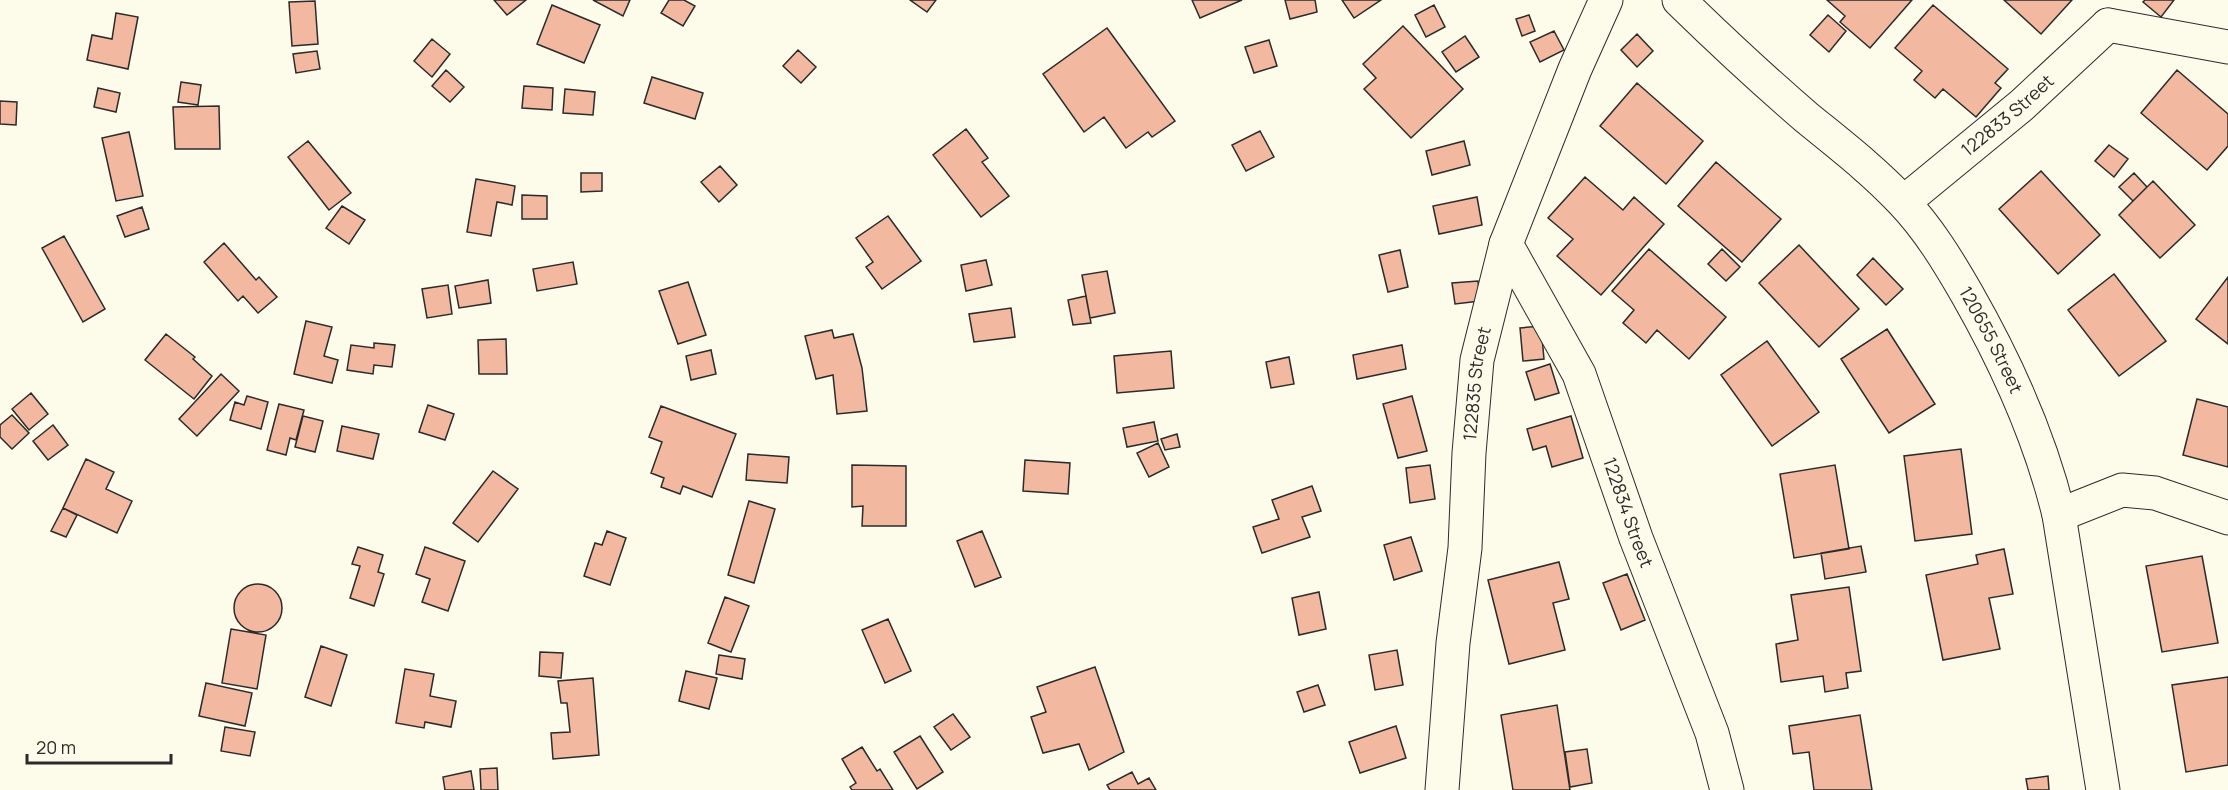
<svg xmlns="http://www.w3.org/2000/svg" width="2228" height="790" viewBox="0 0 2228 790" font-family="Manrope,sans-serif">
	<style>
		.building { fill: #f2b8a0; stroke: #2b2b2b; stroke-width: 1.5 }
		.lines { fill: none; stroke-linecap: round; stroke-linejoin: round }
		.minor-casing { stroke: #2b2b2b; stroke-width: 35 }
		.minor { stroke: #fdfbea; stroke-width: 33 }
		.labels { text-anchor: middle; stroke-width: 4.5; stroke-linejoin: round; paint-order: stroke }
		.street-label { font-size: 18px; fill: #2b2b2b; stroke: #fdfbea }
	</style>
	<rect width="100%" height="100%" fill="#fdfbea"/>
	<path class="building" d="M494,0H526L507,15Z
		M593,0H630L623,16Z
		M669,0H684L695,6L683,26L661,13Z
		M910,0H936L927,12Z
		M1192,0H1242L1200,18Z
		M1285,0H1315L1317,12L1290,19Z
		M1342,0H1381L1354,18Z
		M1827,0H1912L1870,48L1840,22L1845,16Z
		M2004,0H2072L2041,34Z
		M2145,0H2174L2161,17L2143,2Z
		M315,1L318,44L292,46L289,2Z
		M552,5L600,25L584,63L537,44Z
		M1434,5L1445,27L1426,37L1415,15Z
		M1933,5L2008,69L1995,83L2001,88L1976,117L1943,89L1935,98L1914,80L1922,71L1895,48Z
		M116,13L138,17L128,69L87,60L92,35L112,39Z
		M1529,15L1535,31L1522,36L1516,19Z
		M1828,15L1846,31L1829,52L1810,35Z
		M1403,26L1463,89L1411,138L1364,89L1376,78L1363,64Z
		M1107,28L1175,121L1152,137L1148,132L1126,148L1104,117L1084,132L1043,74Z
		M1554,31L1564,50L1540,62L1530,42Z
		M1637,34L1653,51L1637,67L1621,50Z
		M1465,36L1479,57L1456,72L1442,52Z
		M432,39L450,54L432,77L414,61Z
		M1269,40L1277,66L1254,73L1245,47Z
		M798,50L816,67L801,83L783,66Z
		M317,51L320,69L296,73L293,54Z
		M446,70L464,87L450,102L432,86Z
		M2177,70L2228,114V146L2207,170L2141,113Z
		M652,77L703,93L695,119L644,103Z
		M181,82L201,85L198,105L178,102Z
		M1637,83L1703,141L1666,184L1600,126Z
		M524,86L553,88L552,110L522,108Z
		M98,88L120,93L116,112L94,107Z
		M565,89L595,92L593,115L563,113Z
		M0,101L17,102L16,125L0,124Z
		M219,106L220,149H175L173,107Z
		M966,129L988,158L982,162L1009,196L981,217L933,155Z
		M1260,131L1274,157L1246,171L1232,145Z
		M129,132L143,196L116,201L102,138Z
		M308,141L351,193L329,210L288,157Z
		M1464,141L1470,165L1432,175L1426,151Z
		M2109,145L2128,159L2114,177L2095,161Z
		M1716,162L1781,219L1742,262L1678,206Z
		M720,166L737,185L719,202L701,182Z
		M2041,171L2100,235L2058,274L1999,209Z
		M581,173H602V191L581,192Z
		M2134,173L2147,187L2133,201L2119,187Z
		M1585,177L1623,210L1634,197L1664,224L1601,295L1557,256L1573,239L1548,218Z
		M476,179L515,186L512,205L497,202L491,236L467,232Z
		M2153,181L2195,225L2160,258L2119,215Z
		M522,195L547,196V219H522Z
		M1477,197L1482,225L1439,234L1433,206Z
		M342,206L365,220L349,244L326,228Z
		M142,207L149,229L125,237L117,216Z
		M888,216L921,261L882,289L866,267L873,262L856,238Z
		M64,236L105,309L83,322L42,248Z
		M224,243L256,280L259,277L277,297L258,313L243,296L238,301L204,262Z
		M1799,245L1859,309L1819,347L1759,283Z
		M1649,249L1726,317L1689,359L1657,330L1646,343L1623,323L1634,310L1612,291Z
		M1722,249L1740,267L1726,281L1708,264Z
		M1400,250L1408,287L1388,292L1379,255Z
		M1873,258L1903,289L1886,305L1857,275Z
		M986,260L992,285L966,291L961,265Z
		M573,262L577,284L537,291L533,269Z
		M1107,271L1115,313L1090,318L1082,275Z
		M2114,274L2166,341L2119,376L2068,310Z
		M2228,277V344L2196,319Z
		M488,280L491,303L459,308L455,286Z
		M1478,281L1480,301L1455,304L1452,283Z
		M688,282L706,335L678,344L659,291Z
		M448,285L452,314L427,318L422,289Z
		M1086,296L1091,323L1073,325L1068,300Z
		M1011,308L1015,337L974,342L969,314Z
		M306,321L332,327L324,356L338,360L332,383L294,374Z
		M1541,326L1544,359L1523,361L1520,328Z
		M1887,329L1935,404L1889,433L1841,359Z
		M832,330L834,338L853,334L862,368L867,411L837,414L833,375L816,379L805,336Z
		M166,334L195,357L193,359L212,376L194,399L145,360Z
		M506,339L507,374H479L478,340Z
		M1767,341L1819,412L1772,446L1721,375Z
		M374,343L395,345L392,367L374,365L373,374L347,370L351,345L374,348Z
		M1402,345L1406,369L1357,379L1353,355Z
		M711,350L716,374L691,380L686,356Z
		M1171,351L1174,388L1117,393L1114,356Z
		M1289,357L1294,384L1271,388L1266,362Z
		M1550,364L1559,393L1535,400L1526,372Z
		M221,374L239,391L197,436L179,419Z
		M31,393L48,414L29,430L12,409Z
		M247,396L268,402L261,429L230,420L235,402L244,405Z
		M1412,396L1427,451L1398,458L1383,404Z
		M2197,399L2228,407V467L2183,455Z
		M279,404L304,410L296,440L290,438L286,455L267,450Z
		M428,405L454,414L445,440L419,432Z
		M661,406L736,434L712,497L683,486L680,494L661,487L664,478L651,473L662,442L649,437Z
		M12,415L29,433L12,449L0,437V425Z
		M303,416L323,421L315,452L295,447Z
		M1571,416L1583,458L1552,467L1546,446L1533,450L1527,429Z
		M1154,422L1158,441L1127,447L1123,428Z
		M53,425L68,445L48,460L33,441Z
		M342,426L379,434L373,459L337,451Z
		M1177,434L1180,447L1165,450L1161,439Z
		M1158,443L1169,467L1149,477L1137,453Z
		M1961,449L1972,534L1915,541L1904,456Z
		M748,454L789,457L787,483L746,480Z
		M86,459L114,472L106,489L132,501L117,533L63,508Z
		M1025,460L1070,463L1068,494L1023,491Z
		M852,465L906,466V526H862L863,506L852,507Z
		M1430,465L1435,499L1410,503L1406,468Z
		M1835,465L1849,549L1794,558L1780,474Z
		M493,471L518,489L478,542L453,523Z
		M1312,486L1321,511L1302,517L1310,537L1262,553L1253,527L1279,519L1272,500Z
		M749,501L775,509L754,583L728,575Z
		M63,508L77,515L66,537L51,531Z
		M607,531L626,538L610,585L584,576L595,543L602,545Z
		M982,531L1001,577L975,587L957,541Z
		M1411,537L1422,571L1394,580L1384,545Z
		M1861,546L1866,572L1825,579L1821,553Z
		M358,547L383,555L378,572L384,574L374,606L350,598L360,566L352,564Z
		M425,547L465,561L448,611L422,602L430,579L416,574Z
		M2004,549L2013,594L1989,598L2000,649L1943,660L1926,575L1978,564L1976,555Z
		M2202,556L2218,643L2162,652L2146,566Z
		M1559,562L1569,599L1553,603L1565,650L1509,664L1488,580Z
		M1627,574L1645,620L1621,630L1603,583Z
		M234 608a24 24 0 1 1 48 0a24 24 0 1 1-48 0Z
		M1849,587L1861,671L1846,673L1848,688L1825,692L1823,676L1781,682L1776,644L1798,640L1791,595Z
		M1319,592L1326,629L1299,635L1292,598Z
		M725,597L749,606L731,652L708,643Z
		M888,619L911,671L885,683L862,630Z
		M231,629L266,635L257,689L222,683Z
		M321,646L347,655L331,706L305,697Z
		M1397,650L1403,685L1375,690L1369,655Z
		M540,652L563,653L561,678L539,676Z
		M719,655L745,659L742,679L716,674Z
		M1095,667L1124,752L1089,770L1079,744L1043,753L1031,717L1046,712L1037,687Z
		M405,669L434,674L430,696L456,701L451,727L425,722L424,728L396,723Z
		M686,671L717,678L709,709L679,701Z
		M2228,677V765L2186,772L2172,685Z
		M593,678L599,755L553,759L551,733L570,732L567,703H561L558,681Z
		M206,683L252,693L245,726L199,716Z
		M1318,685L1325,705L1304,712L1297,692Z
		M1557,705L1570,790H1513L1501,715Z
		M953,714L970,737L951,750L934,727Z
		M1860,715L1872,790H1814L1809,752L1793,754L1789,726Z
		M1396,726L1406,758L1360,773L1349,742Z
		M225,727L255,732L250,756L221,751Z
		M920,736L943,772L917,789L894,752Z
		M862,747L877,771L880,769L893,790H852L850,787L856,783L842,759Z
		M1587,749L1592,783L1570,787L1565,752Z
		M497,768L498,790H481L480,769Z
		M471,771L474,790H445L443,777Z
		M1132,772L1138,784L1149,778L1156,790H1110L1107,785Z
		M2048,776L2049,790H2028L2026,779Z"/>
	<g class="lines">
		<g class="minor-casing">
			<g id="minor">
				<path id="s1" d="M1679,0C1720,40 1763,80 1806,117C1839,144 1873,170 1902,201C1928,228 1948,261 1967,294C2007,364 2040,437 2059,515L2103,790"/>
				<path d="M2108,25L2228,47"/>
				<path id="s2" d="M1904,202L2022,105L2108,25"/>
				<path id="s3" d="M1506,244L1579,374L1636,538L1712,733L1727,790"/>
				<path d="M2059,515L2122,490L2155,493L2228,518"/>
				<path id="s4" d="M1442,790L1453,643L1465,548L1469,453L1477,360L1506,244L1575,69L1606,0"/>
			</g>
		</g>
		<use href="#minor" class="minor"/>
	</g>
	<g class="labels">
		<g class="street-label">
			<text dy="6" stroke="none"><textPath href="#s2" startOffset="135">122833 Street</textPath></text>
			<text dy="6" stroke="none"><textPath href="#s1" startOffset="466">120655 Street</textPath></text>
			<text dy="6" stroke="none"><textPath href="#s4" startOffset="408">122835 Street</textPath></text>
			<text dy="6" stroke="none"><textPath href="#s3" startOffset="296">122834 Street</textPath></text>
		</g>
	</g>
	<path d="M27 754v9h144v-9" fill="none" stroke="#2b2b2b" stroke-width="3"/>
	<text x="36" y="754" font-size="18" fill="#2b2b2b" stroke="#fdfbea" stroke-width="4.5" paint-order="stroke">20 m</text>
</svg>
